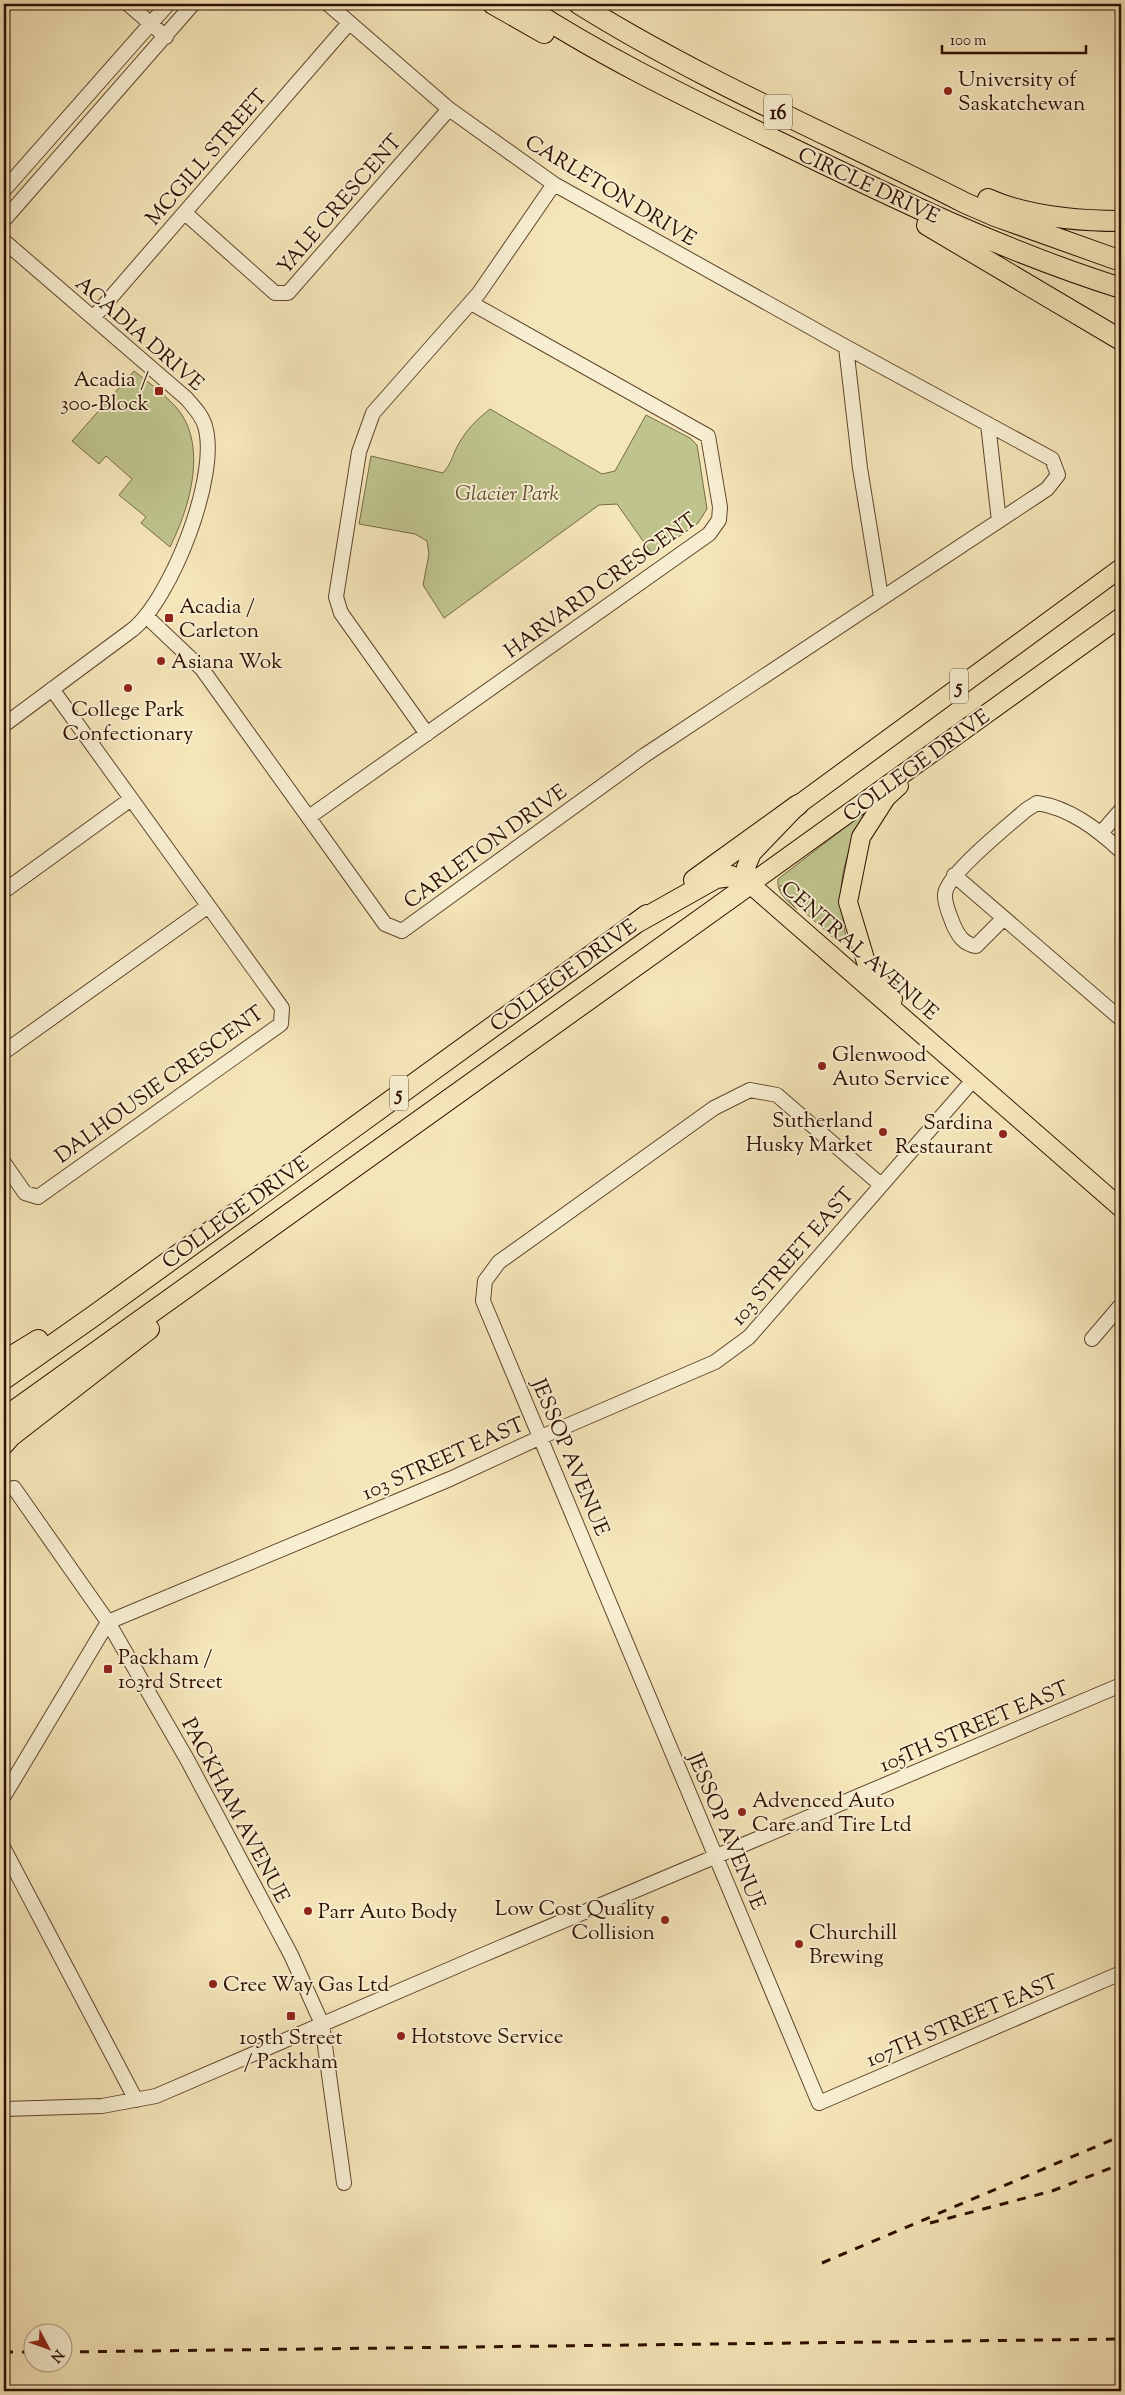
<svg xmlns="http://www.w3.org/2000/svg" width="1125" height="2395" viewBox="0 0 1125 2395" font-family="'Sorts Mill Goudy',serif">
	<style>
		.green { fill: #bfc48d; stroke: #776a46 }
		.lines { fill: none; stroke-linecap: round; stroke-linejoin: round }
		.minor-casing { stroke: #60452e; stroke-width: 16 }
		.major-casing { stroke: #2f0f00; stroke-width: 20 }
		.highway-casing { stroke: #2f0f00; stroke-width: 22 }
		.minor { stroke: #f8efd2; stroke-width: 14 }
		.major { stroke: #f5e6b9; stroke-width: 18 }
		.highway { stroke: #f5e6b9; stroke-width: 20 }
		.rail { stroke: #2f0f00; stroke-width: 3; stroke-dasharray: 9 9; stroke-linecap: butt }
		.poi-dot { fill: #8f2418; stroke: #f8efd2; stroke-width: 2 }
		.labels { text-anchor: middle; stroke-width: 4; stroke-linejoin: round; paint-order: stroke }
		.shield { fill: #f8efd2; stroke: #6b523f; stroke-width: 1 }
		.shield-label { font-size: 20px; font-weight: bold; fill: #2f0f00 }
		.poi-label { font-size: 21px; fill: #2f0f00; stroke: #f8efd2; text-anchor: start }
		.street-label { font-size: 21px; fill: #2f0f00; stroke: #f8efd2 }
		.park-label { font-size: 21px; font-style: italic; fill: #614e31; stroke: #f8efd2 }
	</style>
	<rect width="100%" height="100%" fill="#f5e6b9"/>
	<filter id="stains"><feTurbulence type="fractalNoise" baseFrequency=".004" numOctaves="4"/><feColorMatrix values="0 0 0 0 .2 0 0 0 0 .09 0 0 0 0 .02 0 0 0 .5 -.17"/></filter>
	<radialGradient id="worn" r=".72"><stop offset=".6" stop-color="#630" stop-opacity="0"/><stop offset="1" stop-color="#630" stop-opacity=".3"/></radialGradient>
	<path class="green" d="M134,371C148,382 163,393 175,406C209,443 190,507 170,547L141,523L146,517L119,495L132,479L106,456L99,464L72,441Z
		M490,409L602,474L615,471L646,415L690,438L697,445L707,509L698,523L653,555L617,504L599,505L444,618L423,585L429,554L427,541L415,534L359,524L371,456L443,473C450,465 452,458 456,449C464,432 476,420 490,409Z
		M860,816L863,819C840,864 836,892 847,941H837L801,909L781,885L779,888L797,910C788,901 776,893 778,879Z"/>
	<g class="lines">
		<g class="minor-casing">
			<path id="minor" d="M128,4L166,37
				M4,190L168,4
				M185,213L275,293H288L449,109
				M4,220L193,4
				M4,241L186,398C193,406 202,415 205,426C220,475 171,599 132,630L4,725
				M93,318L349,23
				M846,347L860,468L881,597
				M988,424L999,521
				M146,616L202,669L385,924L402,931L645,755L1047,489L1058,475L1052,459L846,347L554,184L449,109L328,4
				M427,734L341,613L336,597L359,452L373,413L479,293L554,184
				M309,817L709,534L719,520L720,507L708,436L471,303
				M1101,833L1121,810
				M954,875L1121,1019
				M4,891L131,799
				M1004,918L976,946C963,944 958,935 953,924C950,915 944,904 945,894C947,874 1009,825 1026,810L1037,803C1070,808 1097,829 1121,851
				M4,1052L207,907
				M4,1163L25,1193L38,1197L281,1024L282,1008L52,689
				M881,1185L777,1095L750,1090L714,1108L499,1262L485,1281L483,1301L819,2103L1121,1973
				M1092,1339L1121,1305
				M14,1488L108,1622L188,1761L291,1955L322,2024L344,2183
				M4,1796L108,1622L450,1479L541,1437L715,1362L749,1337L974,1079
				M4,1849L136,2100
				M4,2109L102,2106L156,2096L478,1957L1121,1685"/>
		</g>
		<g class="major-casing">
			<path id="major" d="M750,884L746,867L752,853L798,805L1121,568
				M750,884L1121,1208
				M750,884L1121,617
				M893,999L866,962L848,902L861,837L886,798L899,786"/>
		</g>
		<g class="highway-casing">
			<path id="highway" d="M493,4L544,33
				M522,4C604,58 693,100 781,143C892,197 1003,251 1121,288
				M579,4C702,81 836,137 965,203L995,216L1121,261
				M988,199C1028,217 1079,221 1121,221
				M927,225L1121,340
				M694,880L798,805
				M4,1361L38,1340
				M4,1379L95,1315L647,915
				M4,1418C253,1242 500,1061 750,884L731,876L716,878L636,923
				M4,1444L11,1436L149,1329"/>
		</g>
		<use href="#minor" class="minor"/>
		<use href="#major" class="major"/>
		<use href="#highway" class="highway"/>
		<path class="rail" d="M930,2223L1052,2191L1121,2164
			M822,2263L1121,2136
			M4,2352H32
			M62,2352L1121,2339"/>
	</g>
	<g class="poi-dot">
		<circle cx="948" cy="91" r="5"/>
		<rect x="154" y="386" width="10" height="10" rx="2.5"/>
		<rect x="164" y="613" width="10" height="10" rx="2.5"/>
		<circle cx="161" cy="661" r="5"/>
		<circle cx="128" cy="688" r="5"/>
		<circle cx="822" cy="1066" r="5"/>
		<circle cx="883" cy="1132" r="5"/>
		<circle cx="1003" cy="1134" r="5"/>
		<rect x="103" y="1664" width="10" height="10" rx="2.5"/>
		<circle cx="742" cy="1812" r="5"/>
		<circle cx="308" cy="1911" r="5"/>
		<circle cx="665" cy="1920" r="5"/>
		<circle cx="799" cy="1944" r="5"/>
		<circle cx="213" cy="1984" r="5"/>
		<rect x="286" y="2011" width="10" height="10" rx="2.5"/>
		<circle cx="401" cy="2036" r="5"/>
	</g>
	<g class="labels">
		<g class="shield">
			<rect x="764" y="94.5" width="28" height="35" rx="4"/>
			<rect x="950" y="668.5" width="18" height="35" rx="4"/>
			<rect x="390" y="1075.5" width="18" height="35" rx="4"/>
		</g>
		<g class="shield-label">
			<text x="778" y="119">16</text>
			<text x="959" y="693">5</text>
			<text x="399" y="1100">5</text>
		</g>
		<g class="poi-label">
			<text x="958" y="86">University of<tspan x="958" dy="24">Saskatchewan</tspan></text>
			<text x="149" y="386" text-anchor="end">Acadia /<tspan x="149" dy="24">300-Block</tspan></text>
			<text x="179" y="613">Acadia /<tspan x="179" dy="24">Carleton</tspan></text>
			<text x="171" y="668">Asiana Wok</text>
			<text x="128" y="716" text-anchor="middle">College Park<tspan x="128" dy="24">Confectionary</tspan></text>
			<text x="832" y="1061">Glenwood<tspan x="832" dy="24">Auto Service</tspan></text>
			<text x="873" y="1127" text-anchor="end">Sutherland<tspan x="873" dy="24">Husky Market</tspan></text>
			<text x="993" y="1129" text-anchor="end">Sardina<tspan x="993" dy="24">Restaurant</tspan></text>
			<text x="118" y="1664">Packham /<tspan x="118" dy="24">103rd Street</tspan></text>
			<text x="752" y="1807">Advenced Auto<tspan x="752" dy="24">Care and Tire Ltd</tspan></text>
			<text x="655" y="1915" text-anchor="end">Low Cost Quality<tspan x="655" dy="24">Collision</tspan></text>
			<text x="318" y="1918">Parr Auto Body</text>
			<text x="809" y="1939">Churchill<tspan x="809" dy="24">Brewing</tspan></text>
			<text x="223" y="1991">Cree Way Gas Ltd</text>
			<text x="411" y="2043">Hotstove Service</text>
			<text x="291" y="2044" text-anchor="middle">105th Street<tspan x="291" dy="24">/ Packham</tspan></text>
		</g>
		<g class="street-label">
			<text transform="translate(206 157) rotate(-49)" y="7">MCGILL STREET</text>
			<text transform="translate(869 185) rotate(25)" y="7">CIRCLE DRIVE</text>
			<text transform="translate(611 190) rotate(31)" y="7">CARLETON DRIVE</text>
			<text transform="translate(339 204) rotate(-49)" y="7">YALE CRESCENT</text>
			<text transform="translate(140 333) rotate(41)" y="7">ACADIA DRIVE</text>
			<text transform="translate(600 585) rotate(-36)" y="7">HARVARD CRESCENT</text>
			<text transform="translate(916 765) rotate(-36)" y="7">COLLEGE DRIVE</text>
			<text transform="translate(485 846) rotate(-36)" y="7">CARLETON DRIVE</text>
			<text transform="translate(860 950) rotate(41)" y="7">CENTRAL AVENUE</text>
			<text transform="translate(563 975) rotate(-36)" y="7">COLLEGE DRIVE</text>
			<text transform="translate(159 1084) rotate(-36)" y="7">DALHOUSIE CRESCENT</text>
			<text transform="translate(235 1212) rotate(-36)" y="7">COLLEGE DRIVE</text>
			<text transform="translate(792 1256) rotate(-49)" y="7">103 STREET EAST</text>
			<text transform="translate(571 1457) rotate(67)" y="7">JESSOP AVENUE</text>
			<text transform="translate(443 1458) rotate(-24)" y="7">103 STREET EAST</text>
			<text transform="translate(974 1726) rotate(-23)" y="7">105TH STREET EAST</text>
			<text transform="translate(236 1810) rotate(62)" y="7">PACKHAM AVENUE</text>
			<text transform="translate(727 1831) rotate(67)" y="7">JESSOP AVENUE</text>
			<text transform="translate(962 2020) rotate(-23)" y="7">107TH STREET EAST</text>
		</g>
		<g class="park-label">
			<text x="507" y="500">Glacier Park</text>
		</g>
	</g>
	<rect width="1125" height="2395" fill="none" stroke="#f5e6b9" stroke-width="20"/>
	<rect x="5" y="5" width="1115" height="2385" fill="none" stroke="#2f0f00" stroke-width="2.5"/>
	<rect x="10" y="10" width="1105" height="2375" fill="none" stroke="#2f0f00"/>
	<g transform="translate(48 2348) rotate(131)"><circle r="24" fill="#f8efd2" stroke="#a8957e"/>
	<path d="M0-4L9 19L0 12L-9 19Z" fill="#8f2418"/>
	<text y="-8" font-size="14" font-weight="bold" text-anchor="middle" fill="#2f0f00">N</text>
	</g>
	<path d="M942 45v8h144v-8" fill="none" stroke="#2f0f00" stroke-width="2.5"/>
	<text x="950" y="45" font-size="15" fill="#2f0f00" stroke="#f8efd2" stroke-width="4" paint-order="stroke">100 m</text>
	<rect width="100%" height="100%" filter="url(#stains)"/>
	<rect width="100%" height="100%" fill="url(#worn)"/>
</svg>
